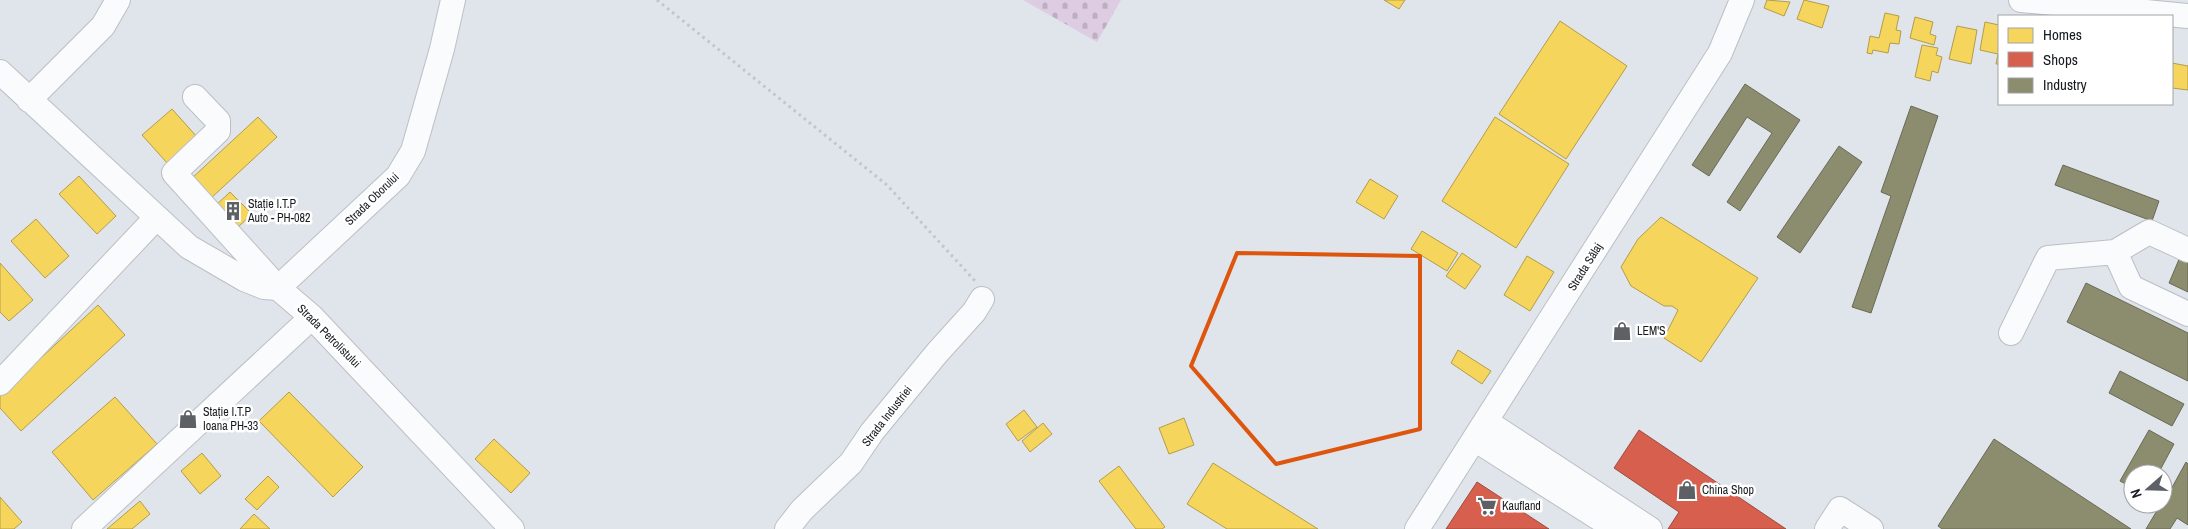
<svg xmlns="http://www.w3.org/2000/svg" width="2188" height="529" viewBox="0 0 2188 529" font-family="'Archivo Narrow',sans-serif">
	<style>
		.cemetery { fill: url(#cemetery-stones) }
		.homes { fill: #f6d55c; stroke: #b39d4a }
		.shops { fill: #d6604d; stroke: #9d4b3f }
		.industry { fill: #8c8c6e; stroke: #696a56 }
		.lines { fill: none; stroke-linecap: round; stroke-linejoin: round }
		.minor-casing { stroke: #bcbfc5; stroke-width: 26 }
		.path { stroke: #c3c5c7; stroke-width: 3; stroke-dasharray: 2.5 4; stroke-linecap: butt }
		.minor { stroke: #fafbfc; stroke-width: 24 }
		.marked { fill: none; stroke: #de560d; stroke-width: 4; stroke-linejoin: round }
		.labels { text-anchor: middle; stroke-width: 5; stroke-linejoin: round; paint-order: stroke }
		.street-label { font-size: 12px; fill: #171a1f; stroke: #fff }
		.poi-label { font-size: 12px; fill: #171a1f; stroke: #fff; text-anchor: start }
	</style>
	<defs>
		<pattern id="cemetery-stones" width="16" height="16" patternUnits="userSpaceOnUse" patternTransform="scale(1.25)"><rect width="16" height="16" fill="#ddcce2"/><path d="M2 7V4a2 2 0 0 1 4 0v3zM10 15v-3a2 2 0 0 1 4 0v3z" fill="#bdafc1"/></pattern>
	</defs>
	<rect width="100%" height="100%" fill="#e0e4eb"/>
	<path class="cemetery" d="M1023,0H1121L1097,42Z"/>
	<path class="homes" d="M1384,0H1405L1399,9Z
		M1767,0L1790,2L1784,16L1764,8Z
		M1804,0L1829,6L1822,28L1797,19Z
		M1885,13L1899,16L1896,30L1901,31L1899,44L1890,43L1888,53L1873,50L1872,54L1867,53L1870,36L1879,38Z
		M1915,17L1933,22L1930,34L1936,36L1934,45L1910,38Z
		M1560,21L1627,66L1566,159L1499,114Z
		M1985,22L1999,25V64H1996L1998,54L1980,50Z
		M1957,26L1977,30L1971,64L1949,59Z
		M1922,45L1938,48L1936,55L1942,57L1938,73L1932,71L1930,81L1915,77Z
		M2172,63L2188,66V90L2172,88Z
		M172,109L198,138L168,164L142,135Z
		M258,117L277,137L210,199L191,179Z
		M1495,117L1569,164L1516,248L1442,201Z
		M79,176L116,216L97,234L59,194Z
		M1370,179L1398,196L1384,219L1356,202Z
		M230,192L252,214L236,229L214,207Z
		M1661,217L1758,278L1701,362L1664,338L1678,310L1672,306H1664L1631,286L1621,267L1638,239Z
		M36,219L69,256L45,278L11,241Z
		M1422,231L1458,253L1447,271L1411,249Z
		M1462,253L1481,266L1465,289L1446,276Z
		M1527,256L1554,272L1530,311L1504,295Z
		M0,263L33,300L9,321L0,312Z
		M98,305L125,335L21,431L0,408V396Z
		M1458,350L1491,371L1482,384L1451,363Z
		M289,392L363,467L333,497L259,421Z
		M115,397L157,444L93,500L52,452Z
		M1024,410L1037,427L1018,441L1006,424Z
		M1184,418L1194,445L1169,454L1159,428Z
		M1043,423L1052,434L1030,452L1022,441Z
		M494,439L530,473L511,493L475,459Z
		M202,453L221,476L200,494L181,471Z
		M1213,463L1318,529H1227L1187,504Z
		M1119,466L1165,527L1162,529H1136L1099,481Z
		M268,476L279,487L257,510L245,499Z
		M0,497L22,522L14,529H0Z
		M140,501L150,514L132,529H107Z
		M254,514L270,529H240Z"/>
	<path class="shops" d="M1639,430L1786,529H1668L1679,512L1614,468Z
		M1477,482L1549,529H1446Z"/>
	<path class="industry" d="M1745,84L1800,120L1740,211L1727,202L1772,133L1747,117L1709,176L1692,165Z
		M1911,106L1938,116L1871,313L1852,307L1891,196L1881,192Z
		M1839,146L1862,162L1800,253L1777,237Z
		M2063,165L2159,201L2152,221L2055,185Z
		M2180,257L2188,261V292L2169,283Z
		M2086,283L2188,333V381L2067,322Z
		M2120,371L2184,404L2172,426L2109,393Z
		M2149,430L2174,444L2158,474H2133V488L2120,481Z
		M1994,439L2131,529H1942L1938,526Z
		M2186,462L2188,464V525L2177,518L2170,529H2146L2161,504H2163Z"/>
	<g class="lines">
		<g class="minor-casing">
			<path id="minor" d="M2021,0L2188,16
				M0,72L189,247L244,279L264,287L278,288L312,317L512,529
				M195,97L218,121V131L174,173L278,288L398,176L413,151L442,49L453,0
				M29,100L103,26L118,0
				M2115,252L2131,287L2188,314
				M2011,333L2048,258L2115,252L2149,232L2188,250
				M0,383L156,218
				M1487,422L1650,529
				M1476,440L1616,529
				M84,529L312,317
				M787,529L802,510L851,463L872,432L937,353L974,312L982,299
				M1417,529L1720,53L1742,0
				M1827,529L1840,509L1871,529"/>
		</g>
		<path class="path" d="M657,0L887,185L976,282"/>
		<use href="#minor" class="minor"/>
	</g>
	<path class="marked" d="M1237,253L1420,256V429L1276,464L1191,366Z"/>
	<defs>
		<g id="building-bare" transform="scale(1.5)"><path d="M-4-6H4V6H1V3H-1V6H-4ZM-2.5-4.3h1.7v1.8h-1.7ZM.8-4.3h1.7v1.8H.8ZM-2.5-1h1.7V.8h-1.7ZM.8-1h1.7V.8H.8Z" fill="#5d6166" stroke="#fff" stroke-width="2.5" paint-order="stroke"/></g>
		<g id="shop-bare" transform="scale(1.5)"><path d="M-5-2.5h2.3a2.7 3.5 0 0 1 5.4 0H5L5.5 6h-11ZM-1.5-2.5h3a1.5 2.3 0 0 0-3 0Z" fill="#5d6166" stroke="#fff" stroke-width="2.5" paint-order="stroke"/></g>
		<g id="supermarket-bare" transform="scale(1.5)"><path d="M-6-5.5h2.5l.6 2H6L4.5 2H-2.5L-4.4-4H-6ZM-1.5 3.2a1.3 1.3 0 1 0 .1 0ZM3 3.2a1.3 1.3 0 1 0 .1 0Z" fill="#5d6166" stroke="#fff" stroke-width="2.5" paint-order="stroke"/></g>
	</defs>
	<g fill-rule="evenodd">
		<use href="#building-bare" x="233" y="211"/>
		<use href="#shop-bare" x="1622" y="331"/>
		<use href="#shop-bare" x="188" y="419"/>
		<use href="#shop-bare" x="1687" y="490"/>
		<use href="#supermarket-bare" x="1487" y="506"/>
	</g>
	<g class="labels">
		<g class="street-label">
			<text transform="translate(372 199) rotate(-44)" y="4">Strada Oborului</text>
			<text transform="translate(1585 267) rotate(-58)" y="4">Strada Sălaj</text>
			<text transform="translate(329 336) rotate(45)" y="4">Strada Petrolistului</text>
			<text transform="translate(887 416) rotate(-52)" y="4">Strada Industriei</text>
		</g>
		<g class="poi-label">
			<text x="248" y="208">Stație I.T.P<tspan x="248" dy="14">Auto - PH-082</tspan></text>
			<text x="1637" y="335">LEM'S</text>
			<text x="203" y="416">Stație I.T.P<tspan x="203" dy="14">Ioana PH-33</tspan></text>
			<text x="1702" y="494">China Shop</text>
			<text x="1502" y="510">Kaufland</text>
		</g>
	</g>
	<rect x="1998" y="15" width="175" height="90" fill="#ffffff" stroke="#a2a3a5"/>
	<rect x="2008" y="28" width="25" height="15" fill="#f6d55c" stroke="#a2a3a5"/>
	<text x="2043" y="40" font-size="15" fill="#171a1f">Homes</text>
	<rect x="2008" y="52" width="25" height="15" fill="#d6604d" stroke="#a2a3a5"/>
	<text x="2043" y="65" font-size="15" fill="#171a1f">Shops</text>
	<rect x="2008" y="78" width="25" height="15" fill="#8c8c6e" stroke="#a2a3a5"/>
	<text x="2043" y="90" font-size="15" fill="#171a1f">Industry</text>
	<g transform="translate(2148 489) rotate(250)"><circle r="24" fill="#ffffff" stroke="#a2a3a5"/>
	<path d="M0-4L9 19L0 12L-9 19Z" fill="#5d6166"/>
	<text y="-8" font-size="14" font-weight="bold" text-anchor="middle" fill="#171a1f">N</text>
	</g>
</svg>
